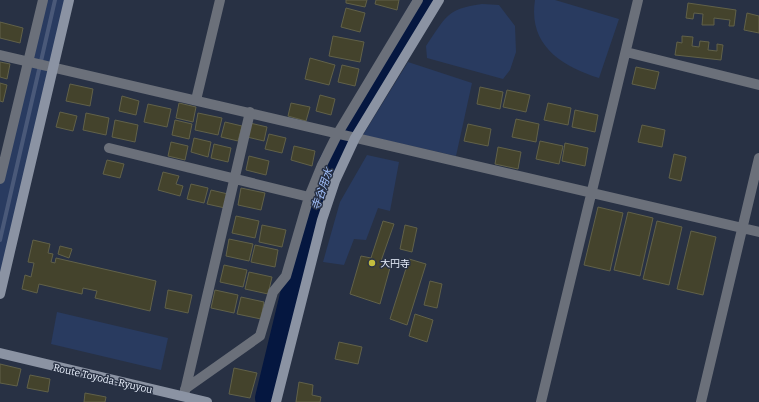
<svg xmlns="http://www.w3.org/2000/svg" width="759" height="402" viewBox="0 0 759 402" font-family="Bitter,'Noto Sans JP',serif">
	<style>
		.green { fill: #293b60 }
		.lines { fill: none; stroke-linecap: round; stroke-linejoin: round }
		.stream { stroke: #4a5979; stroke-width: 4 }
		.river { stroke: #051740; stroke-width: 24 }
		.building { fill: #44432c; stroke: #616149 }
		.street { stroke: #6b707a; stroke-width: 10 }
		.secondary { stroke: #8b93a3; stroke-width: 10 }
		.poi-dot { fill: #c3bd3e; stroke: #283144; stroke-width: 1.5 }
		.labels { text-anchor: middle; stroke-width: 3; stroke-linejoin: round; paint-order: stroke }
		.poi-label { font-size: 10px; fill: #ecf3ff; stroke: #283144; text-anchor: start }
		.street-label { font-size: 10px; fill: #ecf3ff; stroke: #283144 }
		.water-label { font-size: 11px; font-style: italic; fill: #a0bef9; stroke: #283144 }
	</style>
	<rect width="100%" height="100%" fill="#283144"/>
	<path class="green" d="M41,0H69L0,283V170Z
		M419,0H439L355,138L333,188L276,402H257L310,206L332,152Z
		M535,0H555L619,19L599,78C561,66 528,45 535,0Z
		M482,4L499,5L515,26L516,52L510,70L503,79L427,58L426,46C446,17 446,9 482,4Z
		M408,62L472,83L456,156L363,135Z
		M367,155L399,162L390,211L378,208L366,240L354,239L344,265L323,262L340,202Z
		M57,312L168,338L161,370L51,344Z"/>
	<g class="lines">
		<path class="stream" d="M0,240L55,0"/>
		<path class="river" d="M267,398L304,245L319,192L331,162L426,0"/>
	</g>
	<path class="building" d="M346,0H367L365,7L346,3Z
		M376,0H399L397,10L375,4Z
		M688,3L736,10L734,26H729L730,20L714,18V25H702L703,14L694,13L693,19L686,18Z
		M346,8L365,13L360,32L341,27Z
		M747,13L759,16V33L744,30Z
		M0,22L23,28L20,43L0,38Z
		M333,36L364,42L360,62L329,56Z
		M682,36L693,37L692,46L699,47L700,41L709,42L708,50L717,51V44L723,45L721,60L675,55L677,42L682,43Z
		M310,58L335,65L329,85L305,79Z
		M0,62L10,64L7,79L0,77Z
		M342,65L359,69L355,86L338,82Z
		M636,67L659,72L655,89L632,84Z
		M0,83L7,85L3,102L0,101Z
		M70,84L93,89L90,106L66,101Z
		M480,87L503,92L500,109L477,104Z
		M507,90L530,95L526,112L503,107Z
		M320,95L335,99L331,115L316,111Z
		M122,96L139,101L136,115L119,111Z
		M179,103L196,107L193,122L176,118Z
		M291,103L310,107L306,121L288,116Z
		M548,103L571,108L568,125L544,120Z
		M148,104L171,109L167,127L144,122Z
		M575,110L598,115L595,132L572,127Z
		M60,112L77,116L73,131L56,127Z
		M86,113L109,118L106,135L83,130Z
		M198,113L222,118L218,135L195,130Z
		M516,119L539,124L536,142L512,137Z
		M115,120L138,125L135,142L112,137Z
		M175,120L192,124L189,139L172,135Z
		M225,122L242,126L238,141L221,137Z
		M250,123L267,127L264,141L247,137Z
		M468,124L491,129L488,146L464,141Z
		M642,125L665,130L662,147L638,142Z
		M269,134L286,138L282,153L265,149Z
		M194,138L211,142L208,157L191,152Z
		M540,141L563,146L559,164L536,159Z
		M171,142L188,146L185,160L168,156Z
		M565,143L588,148L585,166L562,161Z
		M214,144L231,148L228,162L211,158Z
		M294,146L315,151L312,166L291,160Z
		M498,147L521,152L518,169L495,164Z
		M674,154L686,157L681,181L669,178Z
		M249,156L269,161L266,175L246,170Z
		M107,160L124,164L120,178L103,174Z
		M163,172L179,176L176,184L183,186L180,196L158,190Z
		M191,184L208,188L204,203L187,199Z
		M241,188L265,193L261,210L238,205Z
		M211,190L228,194L225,208L207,204Z
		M598,207L623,213L610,271L584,265Z
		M628,212L653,218L640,276L614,270Z
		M236,216L259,221L255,238L232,233Z
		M383,221L394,224L381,261L391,264L380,304L350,294L361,256L371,258Z
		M657,221L682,227L669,285L643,279Z
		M262,225L286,230L282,247L259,242Z
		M405,225L417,228L412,252L400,249Z
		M691,231L716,237L703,295L677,289Z
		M229,239L253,244L249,261L226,256Z
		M33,240L50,244L48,253L53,254L51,262L55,263L56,258L156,281L150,311L95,298L97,291L83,288L82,294L39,284L37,293L22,289L25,275L31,277L34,263L28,262Z
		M255,245L278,250L275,267L251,262Z
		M60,246L72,249L69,258L58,254Z
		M409,259L426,264L407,325L390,319Z
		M224,265L247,270L243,287L220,282Z
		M249,272L272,277L268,294L245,289Z
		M430,281L442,284L437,308L424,305Z
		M168,290L192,295L188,313L165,308Z
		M215,290L238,295L234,313L211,308Z
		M241,297L264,302L261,319L237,314Z
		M415,314L433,320L427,342L409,336Z
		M339,342L362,347L358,364L335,359Z
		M0,364L21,369L17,386L0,383Z
		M234,368L257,373L250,398L229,394Z
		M30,375L50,379L48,392L27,388Z
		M299,382L313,385L312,395L321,397L320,402H296Z
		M85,393L106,397L105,402H84Z"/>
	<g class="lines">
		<path class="street" d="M626,52L759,85
			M0,55L759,232
			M196,100L220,0
			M109,148L309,197
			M0,179L43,0
			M185,389L260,336L273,292L286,276L309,197L322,165L338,133L418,0
			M185,391L250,112
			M541,402L638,0
			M701,402L759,158"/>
		<path class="secondary" d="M0,294L69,0
			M0,353L207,402
			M276,402L322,220L335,181L355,138L439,0"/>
	</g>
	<circle class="poi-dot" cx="372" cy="263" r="4"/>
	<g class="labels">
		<g class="poi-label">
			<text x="380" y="267">大円寺</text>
		</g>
		<g class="street-label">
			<text transform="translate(103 378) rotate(13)" y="4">Route Toyoda-Ryuyou</text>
		</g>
		<g class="water-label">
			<text transform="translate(322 189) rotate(-71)" y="4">寺谷用水</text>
		</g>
	</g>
</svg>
